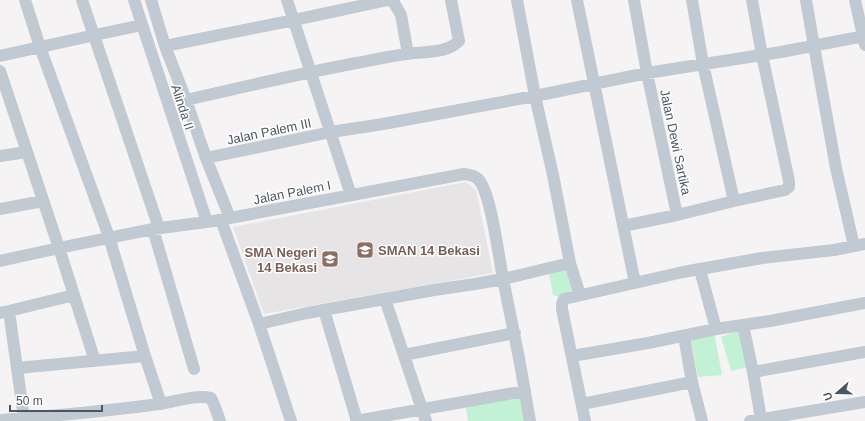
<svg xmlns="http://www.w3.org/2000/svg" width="865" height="421" viewBox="0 0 865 421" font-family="Arial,sans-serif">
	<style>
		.education { fill: #e6e4e5 }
		.green { fill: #c3f1d5 }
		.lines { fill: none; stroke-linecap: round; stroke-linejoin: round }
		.minor { stroke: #c1cad2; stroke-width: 12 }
		.labels { text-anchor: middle; stroke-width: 3; stroke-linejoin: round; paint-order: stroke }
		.street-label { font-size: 13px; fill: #4a5661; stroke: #fff }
		.education-label { font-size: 13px; font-weight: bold; fill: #785e54; stroke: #fff; text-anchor: start }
	</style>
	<rect width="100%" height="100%" fill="#f5f3f3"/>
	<path class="education" d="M466,182L476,190L493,273L264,314L233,227Z"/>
	<path class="green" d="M567,268L575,293L561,297L553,295L549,274Z
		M742,330L748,367L731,371L721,337Z
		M714,332L722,375L698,377L691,340Z
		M523,395L530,421H468L465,403Z"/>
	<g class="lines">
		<path class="minor" d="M25,0L40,47L109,237L145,356L161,404
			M82,0L159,228
			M134,0L207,222
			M151,0L165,46L186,100L206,158L230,218
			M287,0L351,195
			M388,0L393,1L401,15L408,54
			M517,0L535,96L553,175L570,263L503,279L519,358L530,421
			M577,0L635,283
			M634,0L647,73L677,215
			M692,0L703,64L734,201
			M806,0L814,46L836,168L854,246
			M855,0L865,45
			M165,46L294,20L388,0
			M0,56L95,35L142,25
			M0,71L59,248L95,361
			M186,100C242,87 299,74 356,63C373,60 390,56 407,54C424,51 446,54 459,41L451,0
			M0,156L27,152
			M206,158L331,132L383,124L535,96L647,73L781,52L865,36
			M0,209L43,201
			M221,220L259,324L291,421
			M623,226L677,215L734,201L785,190L789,187V181L762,55L752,0
			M153,229L194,369
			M0,261L59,248L153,229L214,221L464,174C469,175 474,175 478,179C491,191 499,259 503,279L475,284L434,290L307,313L259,324
			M570,263L580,295
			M700,270L716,329
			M385,299L426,421
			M324,310L357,421
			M9,311L24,418
			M0,313L9,311L74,295
			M743,325L753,372L761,419
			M684,336L692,382L702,421
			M404,355L515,333
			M572,356L648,343L716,329L770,321L865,303
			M17,368L145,356
			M753,372L865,352
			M582,404L692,382
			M0,420C53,416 107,411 159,404C176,402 195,394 211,398L215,407L220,421
			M356,421L525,391
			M585,421L562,309V304L564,299L683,272L762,258L834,250L865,244
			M750,421L865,402"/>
	</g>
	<defs>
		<g id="school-square" transform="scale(0.9)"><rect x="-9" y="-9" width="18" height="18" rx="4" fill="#8d6e63" stroke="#fff"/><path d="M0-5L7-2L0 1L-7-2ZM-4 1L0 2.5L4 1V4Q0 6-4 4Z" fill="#fff"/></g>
	</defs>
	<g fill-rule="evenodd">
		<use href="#school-square" x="365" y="250"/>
		<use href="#school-square" x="330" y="259"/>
	</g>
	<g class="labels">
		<g class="street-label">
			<text transform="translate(183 107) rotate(72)" y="5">Alinda II</text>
			<text transform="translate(269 131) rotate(-12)" y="5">Jalan Palem III</text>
			<text transform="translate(676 142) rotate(78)" y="5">Jalan Dewi Sartika</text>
			<text transform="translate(292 192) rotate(-11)" y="5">Jalan Palem I</text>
		</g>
		<g class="education-label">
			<text x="378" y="255">SMAN 14 Bekasi</text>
			<text x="317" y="257" text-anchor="end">SMA Negeri<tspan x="317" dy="15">14 Bekasi</tspan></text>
		</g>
	</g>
	<g transform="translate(837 393) rotate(250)" stroke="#ffffff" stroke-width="3" paint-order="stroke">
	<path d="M0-3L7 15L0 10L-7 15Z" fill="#4a5661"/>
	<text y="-6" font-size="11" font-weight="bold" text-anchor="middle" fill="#4a5661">U</text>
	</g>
	<path d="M10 405v6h92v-6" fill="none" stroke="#4a5661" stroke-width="2"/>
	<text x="16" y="405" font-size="12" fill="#4a5661" stroke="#ffffff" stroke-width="3" paint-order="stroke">50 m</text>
</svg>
